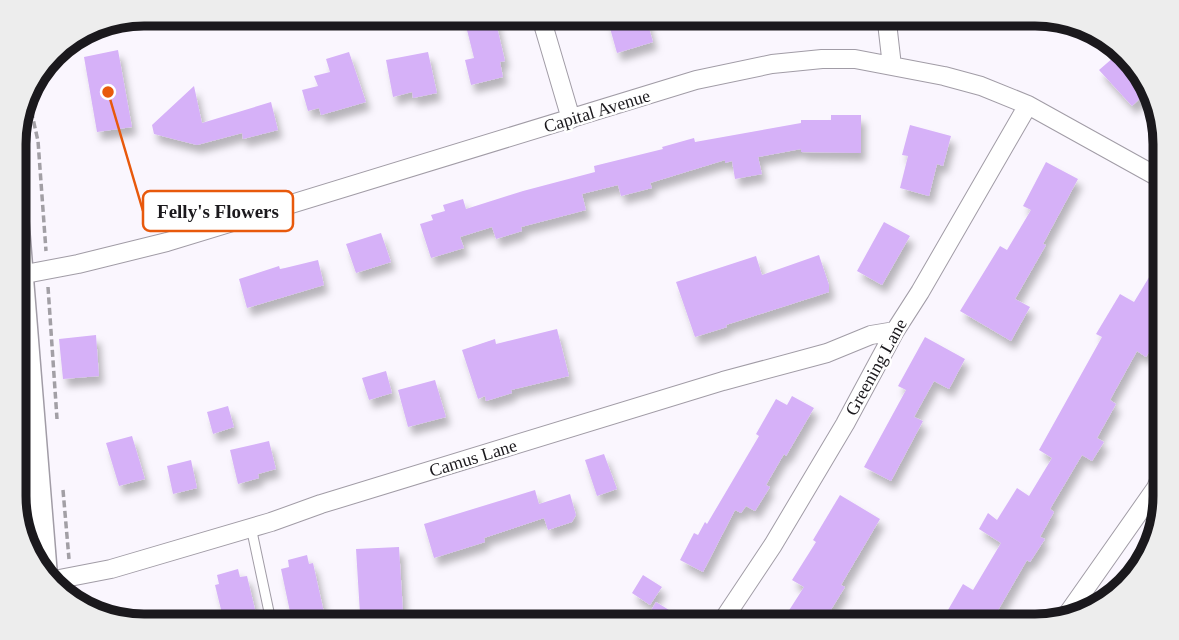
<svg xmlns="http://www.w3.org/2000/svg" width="1179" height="640" viewBox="0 0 1179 640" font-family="'Times New Roman',serif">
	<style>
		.building { fill: #d6b1f8; filter: url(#shadow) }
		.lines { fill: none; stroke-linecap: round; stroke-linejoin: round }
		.lane-casing { stroke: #a19ca6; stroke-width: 11 }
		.street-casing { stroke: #a19ca6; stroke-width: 20 }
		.primary-casing { stroke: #a19ca6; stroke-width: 29 }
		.path { stroke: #a29fa5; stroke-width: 3.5; stroke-dasharray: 7 3.5; stroke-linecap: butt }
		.lane { stroke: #fff; stroke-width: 9 }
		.street { stroke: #fff; stroke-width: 18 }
		.primary { stroke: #fff; stroke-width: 26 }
		.labels { text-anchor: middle; stroke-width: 5; stroke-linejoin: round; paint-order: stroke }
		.street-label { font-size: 18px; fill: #1b191d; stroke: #fff }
		.rim { fill: none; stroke: #1b191d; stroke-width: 9 }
		.leader { fill: none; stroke: #e8590c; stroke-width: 2.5 }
		.callout-dot { fill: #e8590c; stroke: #fff; stroke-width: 2.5 }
		.callout { fill: #fff; stroke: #e8590c; stroke-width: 2.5 }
		.callout-label { font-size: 19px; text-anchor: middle; font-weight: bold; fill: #1b191d }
	</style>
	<defs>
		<filter id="shadow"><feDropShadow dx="4.5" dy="8" stdDeviation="3.5" flood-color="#0004"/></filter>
	</defs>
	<rect width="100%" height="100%" fill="#faf6fe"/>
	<path class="building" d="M463,14H494L505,61L500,62L503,77L471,85L465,60L474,58Z
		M606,14H645L653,42L617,53Z
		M118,50L132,127L97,132L84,57Z
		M1121,51L1143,72L1149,90L1132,106L1099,70Z
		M349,52L366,102L321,115L319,108L308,111L302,90L318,86L314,76L330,72L326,59Z
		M428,52L437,93L413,98L412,92L393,97L386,60Z
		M194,86L202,123L271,102L278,130L243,139L242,133L197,145L154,134L152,125Z
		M831,115H861V153L801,152V149L758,157L762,174L735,179L732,161L725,163V160L650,183L652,188L621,196L618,185L582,194L586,210L521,227L522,231L496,239L492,227L460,237L464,248L431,258L420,224L433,220L431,215L445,211L443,205L463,199L466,209L523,191L595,172L594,166L663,149L662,147L694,138L695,142L801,123V120H831Z
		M910,125L951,136L943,166L937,164L929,196L900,188L908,156L902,155Z
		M1046,162L1078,179L1043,244L1046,245L1015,299L1030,307L1011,341L960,311L1000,246L1007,250L1031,210L1023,206Z
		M884,222L910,236L882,285L857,271Z
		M381,233L391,262L356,273L346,244Z
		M1165,251V350L1154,344L1146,357L1137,351L1110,400L1116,404L1097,438L1104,442L1092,461L1082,455L1050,509L1054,512L1040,537L1045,539L1030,562L1027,560L989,626H953L959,616L948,610L963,584L973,590L1001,543L979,529L988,513L997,520L1017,488L1029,496L1052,458L1039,450L1102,337L1096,334L1120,294L1134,302Z
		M819,255L829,285V292L726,325L727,327L695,337L676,282L756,256L762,275Z
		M318,260L324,285L247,308L239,279L279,266L280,269L285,268Z
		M557,329L569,376L511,390L512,393L486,401L485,396L478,399L462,350L495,339L496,344Z
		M96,335L99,376L63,379L59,339Z
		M925,337L965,359L949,389L934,381L914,417L923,421L891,481L864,467L906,390L898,386Z
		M386,371L392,393L369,400L362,378Z
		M435,380L446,417L408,427L398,390Z
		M792,396L814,408L786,456L784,454L766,485L770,487L755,511L746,506L741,513L735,510L703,572L680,560L694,533L698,535L705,522L707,524L759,436L756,434L776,399L787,405Z
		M228,406L234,427L213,434L207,412Z
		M132,436L145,479L119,486L106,443Z
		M269,441L276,469L258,474L259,478L238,484L230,450Z
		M604,454L617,489L597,496L585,460Z
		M191,460L197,488L173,494L167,466Z
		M535,490L539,504L570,494L576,515L572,522L548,530L544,518L484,538L485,542L434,558L424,524Z
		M840,495L880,519L841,585L845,587L821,626H810L788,612L804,587L792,580L816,542L813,540Z
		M399,547L403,612L360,614L356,549Z
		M307,555L309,564L313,563L327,626H293L281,569L289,567L288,560Z
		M238,569L240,577L247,576L259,626H225L215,585L219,584L217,575Z
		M643,575L662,587L650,605L632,593Z
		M656,602L695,626H646L649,621L646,619Z"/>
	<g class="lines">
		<g class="lane-casing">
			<path id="lane" d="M251,527L272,626"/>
		</g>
		<g class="street-casing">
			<path id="street" d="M540,14L571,119
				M886,14L892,66
				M20,275L78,264L167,242L696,80L772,64L822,59H855L944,76L981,86L1028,105L1165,181
				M49,581L111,569L271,522L321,504L723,381L827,353L871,335L895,331
				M1064,619L1156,488L1165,466
				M719,626L773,545L845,424L895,331L920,292L1028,105"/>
		</g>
		<g class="primary-casing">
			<path id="primary" d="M15,216L44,576
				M15,509L17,519"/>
		</g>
		<path class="path" d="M29,101L38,141L46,251
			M48,287L57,419
			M63,490L69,559"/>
		<use href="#lane" class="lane"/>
		<use href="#street" class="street"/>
		<use href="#primary" class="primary"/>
	</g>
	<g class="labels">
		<g class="street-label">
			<text transform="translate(597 111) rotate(-17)" y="6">Capital Avenue</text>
			<text transform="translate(876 367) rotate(-61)" y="6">Greening Lane</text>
			<text transform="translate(473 458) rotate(-17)" y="6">Camus Lane</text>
		</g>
	</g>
	<path d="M0 0H1179V640H0ZM144 26H1035A118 118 0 0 1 1153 144V496A118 118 0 0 1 1035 614H144A118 118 0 0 1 26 496V144A118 118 0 0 1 144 26Z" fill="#ededed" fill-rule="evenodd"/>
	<path class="rim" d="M144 26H1035A118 118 0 0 1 1153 144V496A118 118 0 0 1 1035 614H144A118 118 0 0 1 26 496V144A118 118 0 0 1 144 26Z"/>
	<path class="leader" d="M108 92L143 211"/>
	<circle class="callout-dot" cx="108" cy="92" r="7"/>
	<rect class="callout" x="143" y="191" width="150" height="40" rx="7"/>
	<g class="callout-label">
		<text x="218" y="218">Felly's Flowers</text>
	</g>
</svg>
